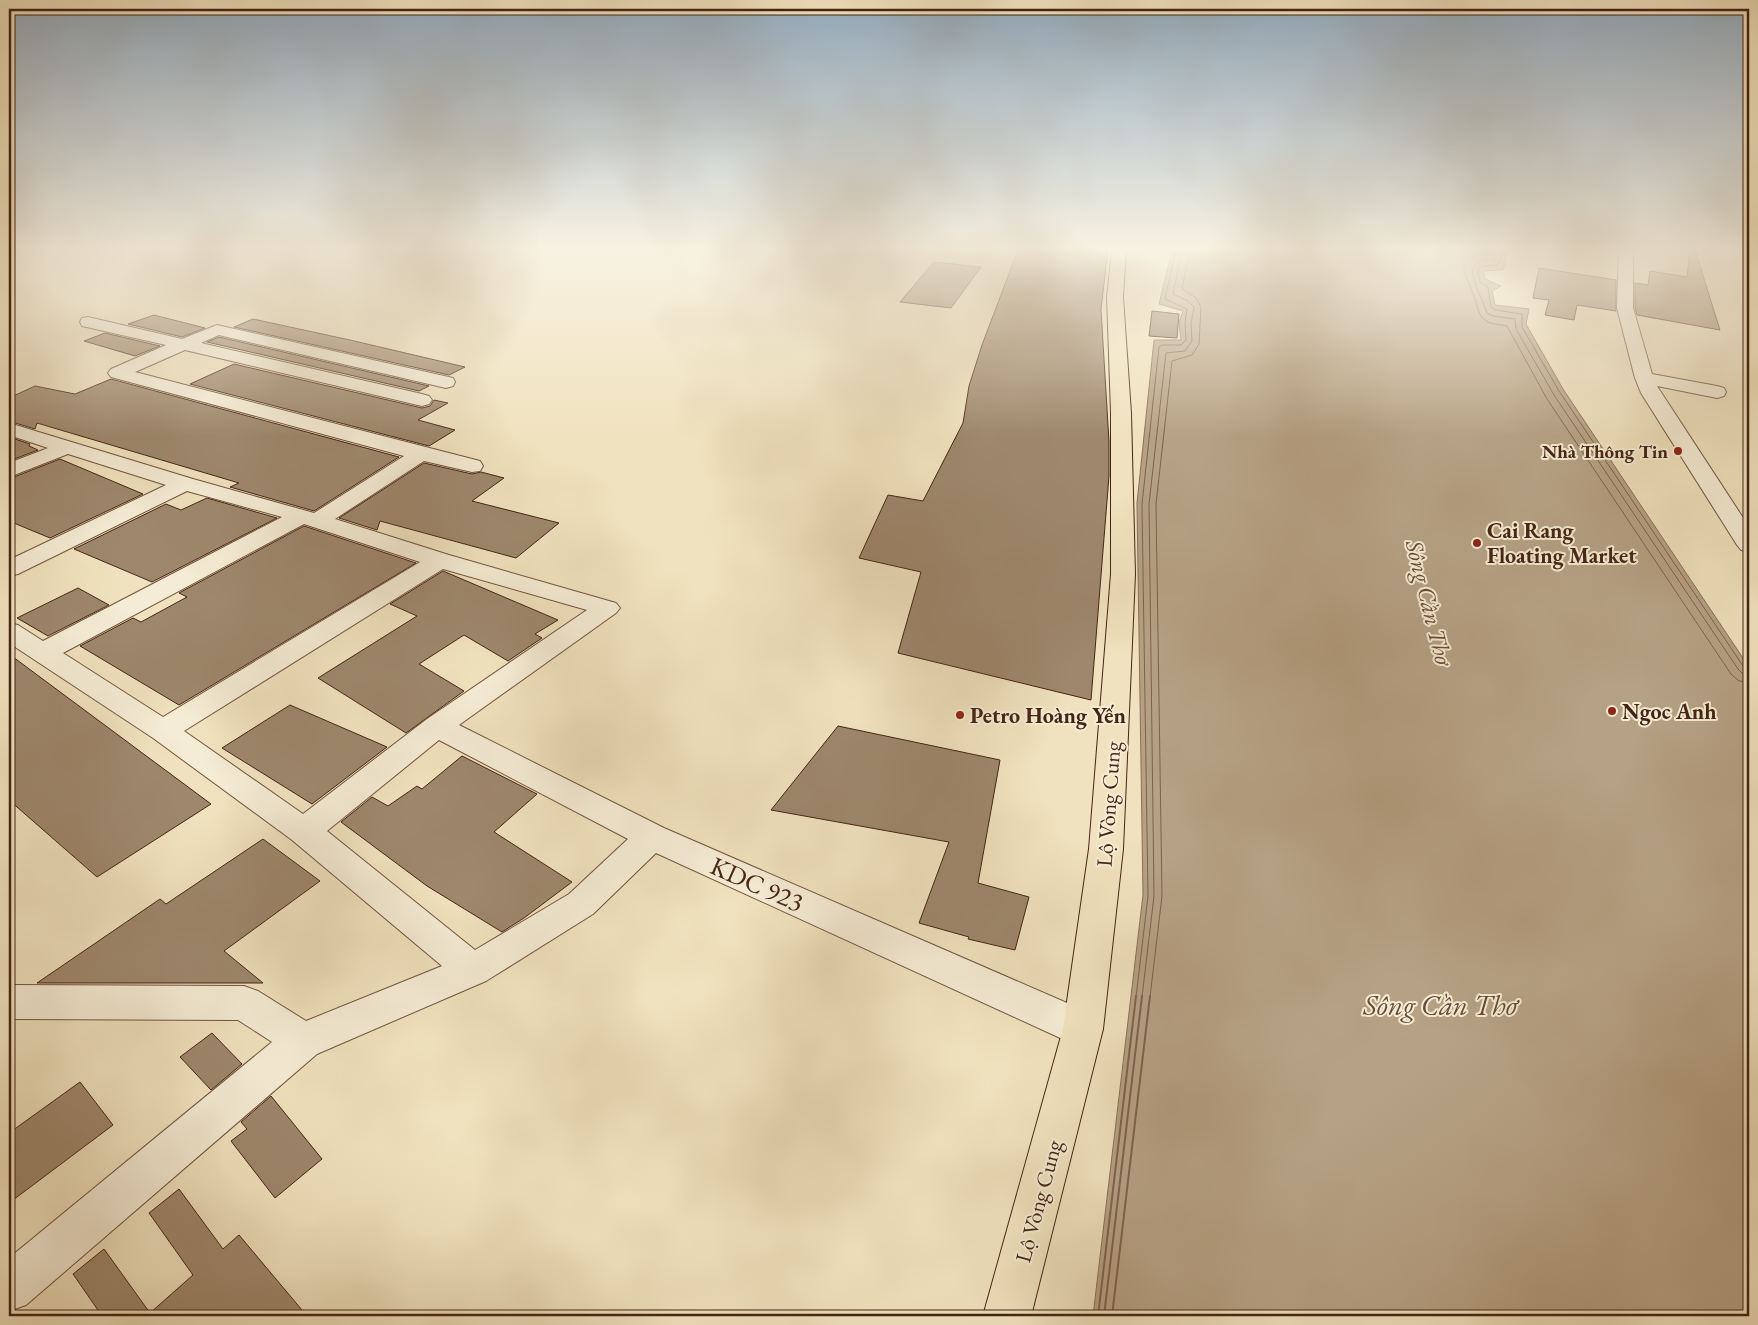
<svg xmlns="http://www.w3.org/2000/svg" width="1758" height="1325" viewBox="0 0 1758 1325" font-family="'EB Garamond',serif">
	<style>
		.water { fill: #b6a184; stroke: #896f57 }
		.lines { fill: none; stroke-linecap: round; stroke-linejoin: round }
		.shore-far1 { stroke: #7e624c; stroke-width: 1 }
		.shore { stroke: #7e624c; stroke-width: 2 }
		.building { fill: #9e876c; stroke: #452414 }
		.minor-casing { stroke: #70543e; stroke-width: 2 }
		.major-casing { stroke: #452414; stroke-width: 2 }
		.minor { fill: #f5ecd5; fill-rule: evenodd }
		.major { fill: #f0e2be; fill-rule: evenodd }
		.poi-dot { fill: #8f2418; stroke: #f5ecd5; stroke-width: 2 }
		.labels { text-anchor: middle; stroke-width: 4; stroke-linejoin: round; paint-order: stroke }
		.far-poi-label { font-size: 19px; font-weight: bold; fill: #452414; stroke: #f5ecd5; text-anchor: end }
		.poi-label { font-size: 22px; font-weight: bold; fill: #452414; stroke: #f5ecd5; text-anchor: start }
		.street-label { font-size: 22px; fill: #452414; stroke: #f5ecd5 }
		.water-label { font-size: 24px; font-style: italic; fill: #674a36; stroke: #f5ecd5 }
		.near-street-label { font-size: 26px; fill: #452414; stroke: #f5ecd5 }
		.near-water-label { font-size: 29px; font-style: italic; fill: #674a36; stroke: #f5ecd5 }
	</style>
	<rect width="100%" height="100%" fill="#f0e2be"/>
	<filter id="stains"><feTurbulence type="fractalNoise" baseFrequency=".004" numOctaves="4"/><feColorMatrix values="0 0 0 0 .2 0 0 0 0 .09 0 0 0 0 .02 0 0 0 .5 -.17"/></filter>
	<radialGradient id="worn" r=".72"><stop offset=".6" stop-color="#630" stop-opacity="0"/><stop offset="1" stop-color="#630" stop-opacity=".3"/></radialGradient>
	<path class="water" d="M1172,250H1508L1503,270L1483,271L1485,279L1501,286L1492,291L1495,305L1529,309L1526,324L1563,389L1749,667V1316H1093L1143,895L1137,503L1154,340H1181L1179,322L1183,311L1159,304Z"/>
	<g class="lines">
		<path class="shore-far1" d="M1489,250C1450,265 1466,270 1475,299C1478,307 1478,315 1485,320C1491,325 1499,324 1507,326L1547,399L1731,674L1739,681L1749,682
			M1497,250L1494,259L1478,261L1472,270C1474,285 1482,298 1487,313L1493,316L1515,319L1516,329L1554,395L1738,669L1743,674L1749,675
			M1503,250L1498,265L1482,266L1478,271L1480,282L1488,287L1491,307L1495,310L1522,314V327L1559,391L1743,666L1749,669
			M1136,997L1148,896L1142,504L1159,347L1162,345H1181L1186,340L1185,323L1187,309L1165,299L1176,250
			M1142,997L1154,896L1149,504L1166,353L1185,351L1192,341L1191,324L1194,307L1188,301L1173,294L1182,250
			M1150,997L1162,896L1156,504L1172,361L1192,355L1199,344L1201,307L1196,298L1182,289L1190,250"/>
		<path class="shore" d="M1098,1316L1136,996
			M1104,1316L1142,996
			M1112,1316L1150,996"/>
	</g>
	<path class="building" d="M1018,250H1108L1101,309L1109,442V476L1091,700L898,653L921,572L859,558L888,495L923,501L963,423L969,386L982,345Z
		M1690,250H1695L1720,330L1637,315L1635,308V283L1648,285L1650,271L1687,277Z
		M934,262L981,267L951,308L900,302Z
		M1539,268L1616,280V311L1577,305L1574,320L1545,315L1549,300L1533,298Z
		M1152,311L1179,314L1177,338L1149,336Z
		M154,315L205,328L182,337L128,324Z
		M253,319L350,340L465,367L449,375L234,327Z
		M105,333L160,346L135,356L84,341Z
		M219,337L429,386L419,391L207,342Z
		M234,364L422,408L430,406L434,400L448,403L418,420L455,430L429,446L190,384Z
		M111,379L399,457L314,511L230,487L239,483L37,423L35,429L9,421V398L35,386L75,394Z
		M9,437L30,444L29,446L38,450L9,461Z
		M60,459L143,494L50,538L9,521V479Z
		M424,463L472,474L481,472L504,478L472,501L559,523L516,558L380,521L377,530L339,518Z
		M207,498L277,518L152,582L74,549L166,504L181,510Z
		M304,526L416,563L179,705L80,646L133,618L141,622L187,597L179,593Z
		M443,571L558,620L535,634L542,638L508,661L464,635L419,664L464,691L406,733L318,678L417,616L390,604Z
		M78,588L109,605L48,636L17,618Z
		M9,654L211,804L97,877L9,800Z
		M290,705L387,747L312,804L222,748Z
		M838,726L1000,760L978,883L1029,897L1015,950L968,939L969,937L919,923L949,842L771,810Z
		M462,756L537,794L494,832L572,882L524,918L502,932L427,886L341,822L372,797L388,806L417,786L422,789Z
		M263,839L320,881L224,951L263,983H37L160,899L166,904Z
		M212,1033L242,1064L211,1090L180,1057Z
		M80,1082L113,1125L9,1203V1133Z
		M271,1096L322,1159L275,1198L231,1141L247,1129L241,1122Z
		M179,1189L223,1249L239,1235L307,1316H102L73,1274L104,1249L150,1313L193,1275L149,1213Z"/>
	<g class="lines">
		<g class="minor-casing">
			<path id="minor" d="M1619,250H1633V308L1652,374L1717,386L1724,388L1726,392L1724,396L1717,398L1657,386L1749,527V552L1741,550L1737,545L1641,393L1635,378L1617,308Z
				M88,317L182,339L217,325L453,378L455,382L453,386L446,388L219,335L201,343L422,394L429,396L432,400L429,404L422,406L185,350L135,372L480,461L483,466L480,471L472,472L424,461L335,519L449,555L616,603L620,608L616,613L459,725L664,828L1097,1016L1103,1029L1097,1042L1083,1047L1069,1042L656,853L593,914L486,981L317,1054L26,1305L9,1311V1258L272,1042L238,1020L9,1019V985L244,986L258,991L306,1021L442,966L292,840L153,738L9,643V623L18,625L43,641L282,517L187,491L18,574L9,576V560L166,485L68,454L9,477V463L48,448L9,435V423L193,479L314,513L404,456L111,377L108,373L111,369L166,345L82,326L80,322L82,318ZM304,524L420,562L163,717L63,653ZM443,569L587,610L427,719L303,814L184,731ZM439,740L628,839L569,894L475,950L327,831Z"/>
		</g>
		<g class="major-casing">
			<path id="major" d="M1112,250H1126L1123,297L1131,413L1135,574L1123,849L1103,1029L1031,1316H983L1063,1029L1089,849L1111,574V413L1107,297Z"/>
		</g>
		<use href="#minor" class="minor"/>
		<use href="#major" class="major"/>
	</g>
	<linearGradient id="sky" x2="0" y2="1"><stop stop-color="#94acc0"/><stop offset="0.57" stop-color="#f8f2e2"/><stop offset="1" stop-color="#f8f2e2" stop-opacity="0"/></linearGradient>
	<rect width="1758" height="436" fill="url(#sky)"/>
	<g class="poi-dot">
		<circle cx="1678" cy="451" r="5"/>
		<circle cx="1477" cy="543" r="5"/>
		<circle cx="1612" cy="711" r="5"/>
		<circle cx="960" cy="715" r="5"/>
	</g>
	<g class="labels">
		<g class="far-poi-label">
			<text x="1668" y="458">Nhà Thông Tin</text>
		</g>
		<g class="poi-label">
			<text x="1487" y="538">Cai Rang<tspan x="1487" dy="25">Floating Market</tspan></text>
			<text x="1622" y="719">Ngoc Anh</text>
			<text x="970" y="723">Petro Hoàng Yến</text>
		</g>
		<g class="street-label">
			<text transform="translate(1108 804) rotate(-86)" y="8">Lộ Vòng Cung</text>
			<text transform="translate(1038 1201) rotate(-75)" y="8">Lộ Vòng Cung</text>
		</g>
		<g class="water-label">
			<text transform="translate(1429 603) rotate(76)" y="8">Sông Cần Thơ</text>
		</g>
		<g class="near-street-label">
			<text transform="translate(757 884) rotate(24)" y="9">KDC 923</text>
		</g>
		<g class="near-water-label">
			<text x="1441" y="1015">Sông Cần Thơ</text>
		</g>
	</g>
	<rect width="1758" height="1325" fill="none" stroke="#f0e2be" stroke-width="30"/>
	<rect x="10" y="10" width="1738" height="1305" fill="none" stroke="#452414" stroke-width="2.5"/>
	<rect x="15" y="15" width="1728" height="1295" fill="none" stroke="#452414"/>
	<rect width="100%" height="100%" filter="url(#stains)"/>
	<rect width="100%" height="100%" fill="url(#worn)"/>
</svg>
